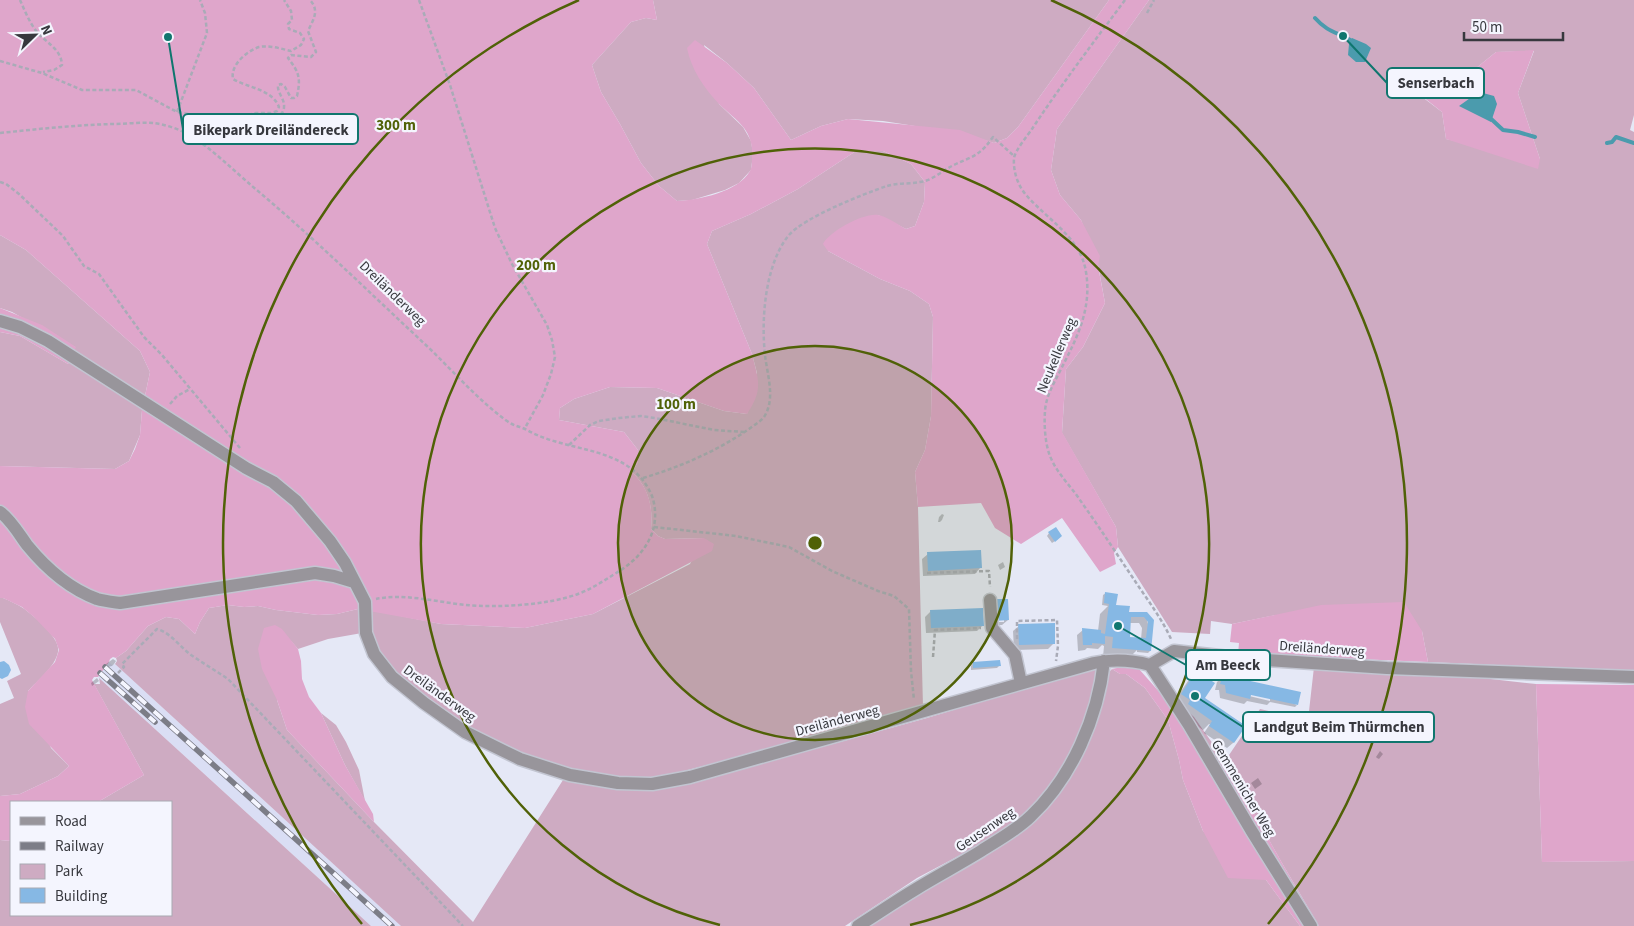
<svg xmlns="http://www.w3.org/2000/svg" width="1634" height="926" viewBox="0 0 1634 926" font-family="'Source Sans 3',sans-serif">
	<style>
		.built { fill: #dadef4 }
		.green { fill: #ceabc2; fill-rule: evenodd }
		.forest { fill: #dfa6cb }
		.water { fill: #4b9bad }
		.shadow { fill: #0003; fill-rule: evenodd }
		.lines { fill: none; stroke-linecap: round; stroke-linejoin: round }
		.stream { stroke: #4b9bad; stroke-width: 4 }
		.building { fill: #86b8e4; fill-rule: evenodd }
		.minor-casing { stroke: #c2c5d1; stroke-width: 15 }
		.path { stroke: #a9abb7; stroke-width: 2.5; stroke-dasharray: 4 2.5; stroke-linecap: butt }
		.minor { stroke: #98959b; stroke-width: 12 }
		.rail-casing { stroke: #7c7d87; stroke-width: 5.5 }
		.rail { stroke: #f4f5fe; stroke-width: 4; stroke-dasharray: 11; stroke-linecap: butt }
		.ring { fill: none; stroke: #506107; stroke-width: 2.5 }
		.labels { text-anchor: middle; stroke-width: 4.5; stroke-linejoin: round; paint-order: stroke }
		.street-label { font-size: 14px; fill: #37383e; stroke: #f4f5fe }
		.centre { fill: #506107; stroke: #f4f5fe; stroke-width: 2.5 }
		.ring-label { font-size: 15px; text-anchor: middle; font-weight: bold; fill: #506107; stroke: #f4f5fe; stroke-width: 4.5; stroke-linejoin: round; paint-order: stroke }
		.leader { fill: none; stroke: #0f766e; stroke-width: 2 }
		.callout-dot { fill: #0f766e; stroke: #f4f5fe; stroke-width: 2 }
		.callout { fill: #f4f5fe; stroke: #0f766e; stroke-width: 2 }
		.callout-label { font-size: 15px; text-anchor: middle; font-weight: bold; fill: #37383e }
	</style>
	<rect width="100%" height="100%" fill="#e5e8f6"/>
	<path class="built" d="M109,662L112,665L115,664L401,926H371L98,677Z"/>
	<path class="green" d="M653,0H1109L1018,127L1007,138L994,143L981,139L915,126L883,121L848,119L821,126L791,140L754,88L727,63L704,45L719,104L743,127L751,141L753,154L751,170L739,183L725,190L692,200L677,201L659,186L641,163L620,124L601,92L592,65L631,22L646,18L657,20Z
		M1149,0H1634V115L1630,130L1634,132V671L1428,662L1422,631L1276,615L1232,624L1211,621L1210,634L1172,632L1118,547L1116,527L1062,433L1066,369L1083,347L1105,303L1098,265L1081,220L1060,195L1051,170L1057,129ZM1534,51L1518,93L1540,159L1446,139L1442,112L1413,90L1421,83L1449,90L1496,52Z
		M856,151H883L911,164L925,182L924,202L915,226L906,229L878,215L828,251L880,279L910,291L929,304L933,317L931,416L925,450L915,472L918,507L923,707L792,743L688,770L650,779L618,780L571,771L521,755L467,728L395,675L378,654L369,628L370,610L441,624L525,628L593,614L690,564L704,538L665,539L658,536L651,529C653,507 649,488 632,472L638,462V450L624,432L559,420L560,408L574,399L610,387L657,388L724,411L747,414L757,373L752,354L707,244L712,231L751,214L798,189Z
		M0,235L26,250L140,351L150,372L142,410L140,435L129,461L115,469L0,466V332L20,336L68,364L75,347L12,312L0,308Z
		M0,598H3C10,601 17,604 23,608C34,616 61,638 58,652C55,667 38,680 28,691L51,748L69,766L58,776L20,794L0,796V704L14,698L7,681L21,674L0,622Z
		M228,605L244,607L258,606L276,610L318,615L337,614L358,609L362,633L328,639L298,649L291,641L277,700L287,730L374,822L473,922L563,780L620,790H652L691,783L927,718L1094,667L1098,674L1090,709L1070,757L1045,795L1021,821L985,842L917,878L845,926H401L115,664L117,661L116,658L126,651L148,626L166,617L179,619L195,634L200,622L209,608Z
		M1314,667L1438,673L1536,684L1542,862L1634,861V926H1319L1282,863L1225,762L1217,765L1185,709L1194,717L1225,761L1260,709L1308,720Z
		M1112,669L1120,674H1126L1145,688L1168,720L1179,760L1183,780L1203,831L1266,880L1300,926H864L1028,825L1099,713L1109,672Z
		M99,678L371,926H0V840L11,841V915H171V802H98L144,775L94,684H100Z
		M321,713L336,725L346,742L359,770L365,801L345,765Z"/>
	<path class="forest" d="M0,0H653L657,20L646,18L631,22L592,65L601,92L620,124L641,163L659,186L677,201C699,200 738,192 750,171C752,168 752,161 752,156C753,146 750,136 744,128C737,119 727,112 719,104C704,88 691,69 687,48L695,40L727,63L754,88L791,140L821,126L848,119L960,130L994,143L1007,138L1018,127L1109,0H1149L1057,129L1051,170L1060,195L1081,220L1100,256L1098,266L1105,303L1083,347L1066,369L1062,432L1116,527L1118,547L1114,553L1116,564L1100,572L1062,518L1021,544L995,528L981,503L918,507L915,472L925,450L931,416L933,317L929,304L910,291L880,279L828,251L823,244C830,231 863,213 878,215C884,215 899,225 906,229L915,226L924,202L925,182L911,164L883,151H856L798,189L751,214L712,231L707,244L752,354C759,381 763,390 747,414L724,411L657,388L610,387L574,399L560,408L559,420L624,432L638,450V462L632,472C649,488 653,506 651,529L658,536L665,539L704,538L714,544L712,551L593,614L525,628L441,624L358,609L337,614L318,615L276,610L258,606L244,607L228,605L209,608L200,622L195,634L179,619L166,617L148,626L126,651L116,658L113,657L110,659L109,662L98,677H94L92,680L144,775L98,802H11V841L0,840V796L20,794L58,776L69,766L29,724L25,707L28,691L55,662L59,650L55,639L34,617L22,607L3,598H0V466L115,469L129,461L135,449L140,435L142,410L150,372L140,351L26,250L0,235Z
		M1534,50L1518,93L1540,159L1538,169L1446,139L1442,112L1413,89L1421,83L1449,90L1496,52Z
		M0,308L42,325L76,347L68,364L20,336L0,332Z
		M1404,602L1422,631L1428,662L1238,654L1239,643L1230,642L1232,624L1321,605Z
		M275,625L282,629L298,649L301,661L302,679L309,697L321,713L345,765L373,814L374,822L287,730L277,700L262,669L258,649L264,628Z
		M1127,666L1139,669L1169,703L1208,768L1225,761L1282,863L1319,926H1300L1266,880L1228,878L1203,831L1183,780L1179,760L1168,720L1145,688L1126,674H1120L1112,669Z
		M1536,684L1634,685V861L1542,862Z"/>
	<path class="water" d="M1352,38L1366,44L1371,48L1365,62H1356L1348,55L1349,44Z
		M1483,93L1494,96L1497,104L1491,122L1459,106L1473,96Z"/>
	<path class="shadow" d="M942,514L944,515L942,520L940,522H938L939,517Z
		M1049,533L1058,539L1052,543L1047,536Z
		M928,554L980,568L975,574L923,576L922,559Z
		M1003,562L1005,567L1000,570L998,565Z
		M1106,593L1115,606L1128,613L1146,614L1151,639L1150,651L1148,653L1137,652V650L1129,658L1103,657L1104,646L1102,645L1098,649L1087,648L1085,650L1078,651L1077,635L1083,630L1098,631L1100,614L1108,606L1102,605L1103,595ZM1129,623H1139L1142,628L1141,639H1128Z
		M931,611L983,625L977,631L926,633L925,617Z
		M1004,619L1008,620L1002,625L989,626V622H1004Z
		M1019,626L1054,643L1048,649L1014,650L1013,631Z
		M113,659L116,661L114,664L112,666L108,667L106,664Z
		M973,663L999,666L997,668L971,670V666Z
		M1197,672L1203,699L1244,726L1233,743L1227,748L1204,733L1210,724H1209L1203,730L1180,714L1173,703L1188,681Z
		M1223,676L1297,705L1295,707L1270,702L1267,705L1247,701L1244,704L1220,698L1219,690H1215L1217,682ZM1246,692L1270,698V701L1245,695Z
		M97,678L99,681L92,686L91,683Z
		M1380,751L1383,754L1379,759L1377,758L1376,757Z
		M1258,778L1262,784L1255,789L1251,783Z"/>
	<g class="lines">
		<path class="stream" d="M1315,18C1329,34 1340,32 1355,43
			M1488,116L1503,130L1518,132L1535,137
			M1607,143L1612,142L1616,137L1634,143"/>
	</g>
	<path class="building" d="M1056,527L1062,536L1055,542L1048,532Z
		M981,550L982,568L928,571L927,552Z
		M1105,592L1118,594L1116,605L1130,606L1129,612H1147L1154,620L1151,651L1112,648L1113,637L1105,636V644L1092,643V645H1083L1082,628L1101,630V633L1105,634L1109,604L1104,603ZM1131,617H1144L1148,622L1146,638L1130,637Z
		M993,599H1008L1009,620L994,621Z
		M983,608L984,626L931,628L930,610Z
		M1055,623V644L1019,645L1018,624Z
		M1000,660L1001,666L973,668V662Z
		M4,661L9,665L11,670L8,676L2,679L0,678V662Z
		M1196,671L1215,683L1205,698L1246,726L1234,743L1209,726L1212,721L1188,704L1190,700L1181,694Z
		M1223,675L1301,692L1298,705L1251,695L1250,699L1226,693L1225,685L1220,684Z"/>
	<g class="lines">
		<g class="minor-casing">
			<path id="minor" d="M0,321L20,327L48,341L246,468L273,482L296,501L330,541L345,563L365,602L366,633L374,654L392,677L424,703L465,732L520,759L570,775L618,783L652,784L690,777L1094,663C1113,659 1131,660 1150,665L1174,651L1238,658L1387,668L1634,677
				M0,512C11,520 19,534 27,545C45,567 70,589 97,599C104,601 113,602 120,603L315,573L334,576L354,582
				M990,600L992,628L1015,655L1021,683
				M1150,665L1189,725L1251,830L1311,926
				M858,926C877,914 896,901 916,889C937,876 960,864 981,851C998,840 1017,830 1031,816C1072,777 1098,717 1104,661"/>
		</g>
		<path class="path" d="M20,0C24,9 28,19 34,28C43,42 61,47 62,65L54,70L43,72
			M419,0L450,85L495,228L512,264L547,325L552,340L555,357L551,374L543,395L525,428
			M1125,0C1093,43 1061,85 1032,129C1027,136 1015,151 1014,158C1013,172 1018,186 1027,196C1048,220 1081,238 1086,272C1092,309 1077,338 1061,369C1054,383 1046,396 1045,411C1044,425 1045,443 1050,456C1057,474 1072,487 1082,503C1100,528 1116,553 1133,578C1146,598 1161,617 1171,639
			M1147,13L1154,0
			M0,61L42,73L82,90H136L177,112L225,120L256,113H271L277,111L279,107C272,89 248,88 233,79C230,65 247,51 259,47C270,45 282,49 291,51L301,45L304,39L300,33L289,29L288,24L292,20L291,11L284,0
			M177,112L207,33L205,13L200,0
			M227,120C247,126 261,134 278,117C281,114 284,112 284,107C285,99 277,93 278,85L281,84L285,87L291,98H294L297,96C301,78 299,72 288,58L291,55L311,57L316,52L308,31C313,20 320,11 310,0
			M0,133C38,129 75,125 113,124C126,124 140,122 153,123C163,124 176,128 186,133C208,145 232,169 252,186C313,237 370,293 428,347C454,372 478,400 507,421C515,427 520,426 527,430C569,454 630,444 652,496C657,510 656,527 649,540C641,556 628,566 613,575C602,582 591,589 578,594C548,605 498,608 466,605C436,602 405,593 376,599
			M0,182L6,184L19,194L63,236L84,266L99,274L144,337L162,355L240,448
			M170,404L177,396L190,389
			M569,445L590,425L599,421L619,418L641,416L655,418L714,430L744,432
			M643,478C680,467 717,451 749,429C754,425 760,422 764,417C776,399 767,374 765,355C761,319 765,264 789,235C805,217 863,194 887,186C897,183 909,184 920,182C931,181 941,172 950,167C959,162 969,159 977,154C984,149 988,144 993,137L1014,156
			M654,527L736,536L789,547L832,571L878,591L894,596L909,609L911,671L914,700
			M927,573L989,571L990,587
			M1017,639V621L1057,620L1058,646L1056,661
			M933,657L935,630L981,628
			M118,673L124,667L122,664L157,629C171,633 179,646 191,655C203,663 216,671 228,679L463,926"/>
		<use href="#minor" class="minor"/>
		<g class="rail-casing">
			<path id="rail" d="M105,667L392,926
				M100,673L155,722"/>
		</g>
		<use href="#rail" class="rail"/>
	</g>
	<circle cx="815" cy="543" r="197" fill="#506107" fill-opacity=".12"/>
	<g class="ring">
		<circle cx="815" cy="543" r="197"/>
		<path d="M720 925A394 394 0 1 1 910 925"/>
		<path d="M362 924A592 592 0 0 1 579 0M1051 0A592 592 0 0 1 1268 924"/>
	</g>
	<g class="labels">
		<g class="street-label">
			<text transform="translate(393 293) rotate(44)" y="5">Dreiländerweg</text>
			<text transform="translate(1056 355) rotate(-67)" y="5">Neukellerweg</text>
			<text transform="translate(1322 648) rotate(4)" y="5">Dreiländerweg</text>
			<text transform="translate(440 693) rotate(36)" y="5">Dreiländerweg</text>
			<text transform="translate(837 720) rotate(-15)" y="5">Dreiländerweg</text>
			<text transform="translate(1244 788) rotate(59)" y="5">Gemmenicher Weg</text>
			<text transform="translate(985 829) rotate(-34)" y="5">Geusenweg</text>
		</g>
	</g>
	<circle cx="815" cy="543" r="8" class="centre"/>
	<g class="ring-label">
		<text x="396" y="130">300 m</text>
		<text x="536" y="270">200 m</text>
		<text x="676" y="409">100 m</text>
	</g>
	<path class="leader" d="M1343 36L1387 83M168 37L183 129M1118 626L1186 665M1195 696L1243 727"/>
	<g class="callout-dot">
		<circle cx="1343" cy="36" r="5"/>
		<circle cx="168" cy="37" r="5"/>
		<circle cx="1118" cy="626" r="5"/>
		<circle cx="1195" cy="696" r="5"/>
	</g>
	<g class="callout">
		<rect x="1387" y="68" width="97" height="30" rx="5"/>
		<rect x="183" y="114" width="175" height="30" rx="5"/>
		<rect x="1186" y="650" width="84" height="30" rx="5"/>
		<rect x="1243" y="712" width="191" height="30" rx="5"/>
	</g>
	<g class="callout-label">
		<text x="1436" y="88">Senserbach</text>
		<text x="271" y="135">Bikepark Dreiländereck</text>
		<text x="1228" y="670">Am Beeck</text>
		<text x="1339" y="732">Landgut Beim Thürmchen</text>
	</g>
	<rect x="10" y="801" width="162" height="115" fill="#f4f5fe" stroke="#a8a9b1"/>
	<rect x="20" y="817" width="25" height="8" fill="#98959b" stroke="#a8a9b1"/>
	<text x="55" y="826" font-size="15" fill="#37383e">Road</text>
	<rect x="20" y="842" width="25" height="8" fill="#7c7d87" stroke="#a8a9b1"/>
	<text x="55" y="851" font-size="15" fill="#37383e">Railway</text>
	<rect x="20" y="864" width="25" height="15" fill="#ceabc2" stroke="#a8a9b1"/>
	<text x="55" y="876" font-size="15" fill="#37383e">Park</text>
	<rect x="20" y="888" width="25" height="15" fill="#86b8e4" stroke="#a8a9b1"/>
	<text x="55" y="901" font-size="15" fill="#37383e">Building</text>
	<g transform="translate(35 35) rotate(67)" stroke="#f4f5fe" stroke-width="4" paint-order="stroke">
	<path d="M0-4L9 19L0 12L-9 19Z" fill="#37383e"/>
	<text y="-8" font-size="14" font-weight="bold" text-anchor="middle" fill="#37383e">N</text>
	</g>
	<path d="M1464 32v8h99v-8" fill="none" stroke="#37383e" stroke-width="2.5"/>
	<text x="1472" y="32" font-size="15" fill="#37383e" stroke="#f4f5fe" stroke-width="4" paint-order="stroke">50 m</text>
</svg>
